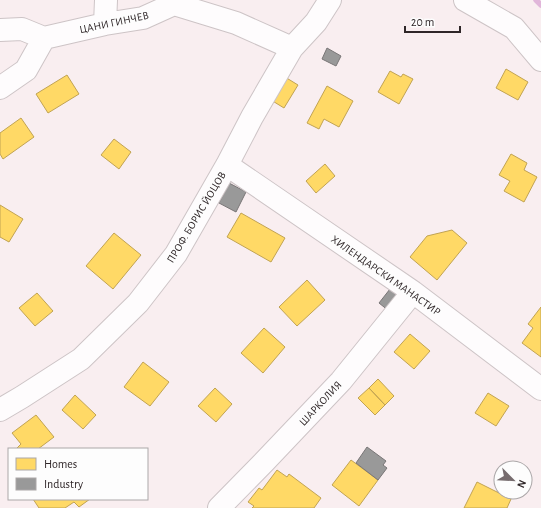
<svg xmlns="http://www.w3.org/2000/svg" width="541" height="508" viewBox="0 0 541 508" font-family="'Alegreya Sans',sans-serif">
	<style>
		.homes { fill: #ffd966; stroke: #c1a353 }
		.industry { fill: #999; stroke: #797677 }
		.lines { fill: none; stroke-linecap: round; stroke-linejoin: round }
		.stream { stroke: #e1b6da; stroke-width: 5.5 }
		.minor-casing { stroke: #cdc4c6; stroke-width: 24 }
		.minor { stroke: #fefcfd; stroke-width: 22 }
		.labels { text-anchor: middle; stroke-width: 4; stroke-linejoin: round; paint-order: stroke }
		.street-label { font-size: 11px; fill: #2f2628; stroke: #fdfdfd }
	</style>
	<rect width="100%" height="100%" fill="#f9eef0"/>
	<path class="homes" d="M506,69L528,82L518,100L496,88Z
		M390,71L401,77L403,74L413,79L399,104L378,92Z
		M67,75L79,94L48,113L36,94Z
		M285,77L298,85L284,108L271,100Z
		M327,86L353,101L339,127L324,119L319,129L307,123Z
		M21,118L34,137L3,159L0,154V133Z
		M114,139L131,152L119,169L101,155Z
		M511,154L527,163L524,170L537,177L524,202L504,191L510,181L499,175Z
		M325,164L335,176L316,193L306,181Z
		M0,205L23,219L9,242L0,237Z
		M241,213L285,238L271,262L227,237Z
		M452,230L467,243L437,280L410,257L427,236Z
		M114,233L141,255L113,289L86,266Z
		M307,280L325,300L297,326L279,307Z
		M37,293L53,311L35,326L19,308Z
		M541,307V357L522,343L533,328L528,324Z
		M264,328L285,347L263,373L241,353Z
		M410,334L430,351L414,369L394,352Z
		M143,362L169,382L150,406L124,387Z
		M378,379L394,396L385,405L369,388Z
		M215,388L232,404L216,422L198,406Z
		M369,388L385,405L375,415L358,398Z
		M488,393L509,406L496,426L475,413Z
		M75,395L96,415L83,429L62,410Z
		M36,415L54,437L38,449H16L21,444L12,433Z
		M351,460L378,480L359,506L332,485Z
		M277,470L287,477L289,474L321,498L314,508H252L254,506L248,502L259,488L262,490Z
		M477,482L511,499L507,508H464Z
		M33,499H90L79,507L74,502L65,508H39Z"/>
	<path class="industry" d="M327,48L341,56L336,66L322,59Z
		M229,183L246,192L236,212L219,203Z
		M390,289L400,297L389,311L379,303Z
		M367,447L386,461L383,465L387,468L378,480L356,463Z"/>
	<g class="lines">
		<path class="stream" d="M536,0L541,5"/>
		<g class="minor-casing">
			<path id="minor" d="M465,0L514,28L541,60
				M105,24L106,0
				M0,30L22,29L44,38L105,24L143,18L174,4L236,23L292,48
				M0,88L26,70L44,38
				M227,165L413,292L541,389
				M0,410L22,397L81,359L138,303L176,254L227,165L252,117L292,48L316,22L330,0
				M219,508L265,461L341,381L413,292"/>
		</g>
		<use href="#minor" class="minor"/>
	</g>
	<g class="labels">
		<g class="street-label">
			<text transform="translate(114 22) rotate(-12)" y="4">ЦАНИ ГИНЧЕВ</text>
			<text transform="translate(196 217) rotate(-59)" y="4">ПРОФ. БОРИС ЙОЦОВ</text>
			<text transform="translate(386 275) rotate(35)" y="4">ХИЛЕНДАРСКИ МАНАСТИР</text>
			<text transform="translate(320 403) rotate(-47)" y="4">ШАРКОЛИЯ</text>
		</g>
	</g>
	<rect x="8" y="448" width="140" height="52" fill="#fdfdfd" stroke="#aba7a8"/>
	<rect x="16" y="458" width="20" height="12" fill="#ffd966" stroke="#aba7a8"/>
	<text x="44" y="468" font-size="12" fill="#2f2628">Homes</text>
	<rect x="16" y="478" width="20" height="12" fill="#999999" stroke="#aba7a8"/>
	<text x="44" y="488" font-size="12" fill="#2f2628">Industry</text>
	<g transform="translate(513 480) rotate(114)"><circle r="19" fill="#fdfdfd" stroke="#aba7a8"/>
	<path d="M0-3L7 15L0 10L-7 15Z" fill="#766c6e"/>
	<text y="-6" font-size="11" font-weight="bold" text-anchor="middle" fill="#2f2628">N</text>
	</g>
	<path d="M405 26v6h55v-6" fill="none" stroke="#2f2628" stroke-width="2"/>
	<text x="411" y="26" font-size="12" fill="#2f2628" stroke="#fdfdfd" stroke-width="3" paint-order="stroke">20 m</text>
</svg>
